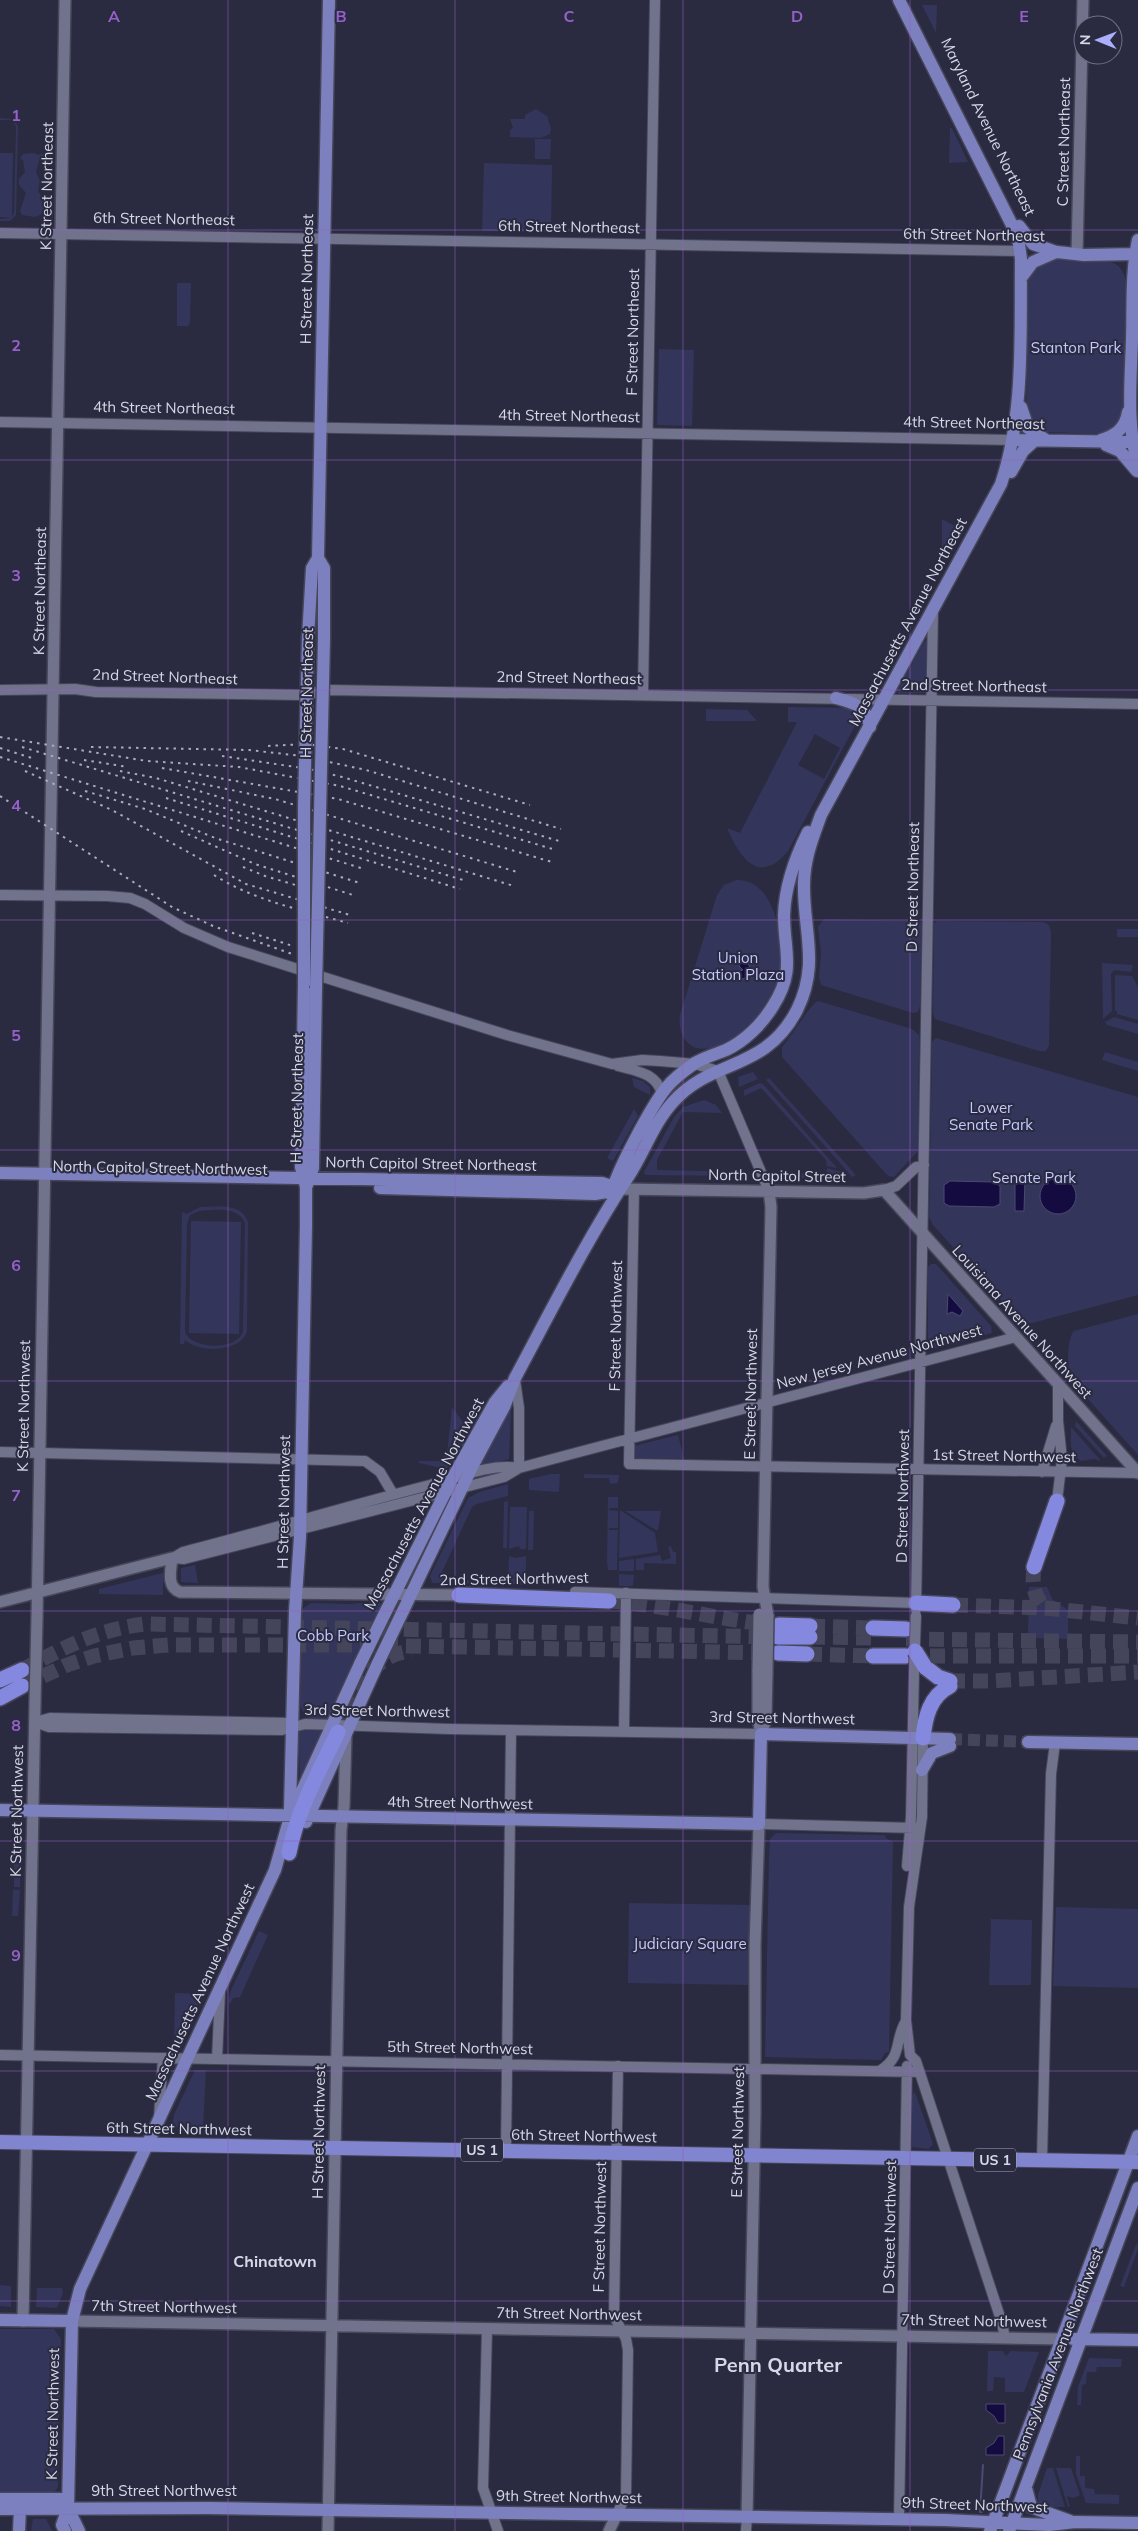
<svg xmlns="http://www.w3.org/2000/svg" width="1138" height="2531" font-family="Mulish,sans-serif">
	<style>
		.green { fill: #34355a; fill-rule: evenodd }
		.water { fill: #140c41; stroke: #4e4972 }
		.lines { fill: none; stroke-linecap: round; stroke-linejoin: round }
		.stream { stroke: #4e4972; stroke-width: 2 }
		.primary-tunnel { stroke: #44455a; stroke-width: 12; stroke-dasharray: 12 6; stroke-linecap: butt }
		.motorway-tunnel { stroke: #44455a; stroke-width: 15; stroke-dasharray: 15 8; stroke-linecap: butt }
		.tertiary-casing { stroke: #464659; stroke-width: 12 }
		.secondary-casing { stroke: #464659; stroke-width: 14 }
		.primary-casing { stroke: #464659; stroke-width: 15 }
		.trunk-casing { stroke: #464659; stroke-width: 16 }
		.motorway-casing { stroke: #464659; stroke-width: 18 }
		.tertiary { stroke: #71738d; stroke-width: 10 }
		.secondary { stroke: #71738d; stroke-width: 11 }
		.primary { stroke: #7d80be; stroke-width: 12 }
		.trunk { stroke: #8184ce; stroke-width: 14 }
		.motorway { stroke: #8588df; stroke-width: 15 }
		.rail { stroke: #aaacbc; stroke-width: 2; stroke-dasharray: 2.5 5; stroke-linecap: butt }
		.tertiary-bridge-casing { stroke: #464659; stroke-width: 12; stroke-linecap: butt }
		.secondary-bridge-casing { stroke: #464659; stroke-width: 14; stroke-linecap: butt }
		.primary-bridge-casing { stroke: #464659; stroke-width: 15; stroke-linecap: butt }
		.motorway-bridge-casing { stroke: #464659; stroke-width: 18; stroke-linecap: butt }
		.tertiary-bridge { stroke: #71738d; stroke-width: 10 }
		.secondary-bridge { stroke: #71738d; stroke-width: 11 }
		.primary-bridge { stroke: #7d80be; stroke-width: 12 }
		.motorway-bridge { stroke: #8588df; stroke-width: 15 }
		.grid { fill: none; stroke: #9660cb; stroke-width: 1; stroke-opacity: 0.55 }
		.labels { text-anchor: middle; stroke-width: 4; stroke-linejoin: round; paint-order: stroke }
		.shield { fill: #2a2b41; stroke: #a2a4b4; stroke-width: 1 }
		.shield-label { font-size: 14px; font-weight: bold; fill: #d6d8e6 }
		.street-label { font-size: 15px; fill: #d6d8e6; stroke: #2a2b41 }
		.park-label { font-size: 15px; fill: #c4c8fe; stroke: #2a2b41 }
		.neighbourhood-label { font-size: 16px; font-weight: bold; fill: #d6d8e6; stroke: #2a2b41 }
		.district-label { font-size: 20px; font-weight: bold; fill: #d6d8e6; stroke: #2a2b41 }
		.grid-label { font-size: 16px; text-anchor: middle; font-weight: bold; fill: #9660cb; stroke: #2a2b41; stroke-width: 4; stroke-linejoin: round; paint-order: stroke }
	</style>
	<rect width="100%" height="100%" fill="#2a2b41"/>
	<path class="green" d="M922,5h15l-1,28z
		M536,109l11,7 4,13 -1,5 -9,4 -31,-1v-7l3,-2 -3,-9h15v-4z
		M0,118l13,1 5,7 -2,89 -6,6h-10v-2l11,-1 -11,-1v-64h13l-1,64 2,-4 2,-87 -5,-6h-11z
		M950,128h2l16,34 -19,1z
		M535,139h16l-1,20h-15z
		M34,153l4,2 8,-2 -6,5 -4,14 4,9 -2,10 8,12 -5,11 -6,3 -13,-2 -2,-4 6,-18 -7,-8v-6l6,-7 -2,-12 -3,-1 3,-5z
		M484,163l68,2 -1,67 -69,-1z
		M1046,259c17,1 52,-3 67,4 8,3 11,10 13,18l-2,132 -7,16 -14,5 -59,-2 -8,-2 -10,-17 2,-130 1,-9z
		M177,283h14l-1,40 -2,3h-11z
		M659,349l35,1 -2,76 -35,-1z
		M942,519l20,11 -18,30 -2,-1z
		M927,640l-1,53 -28,1v-4l26,-48z
		M788,707l64,1 6,5v7l-70,131c-29,35 -48,7 -61,-23l13,5 57,-111h-9zM815,734l25,14 -16,31 -26,-14z
		M706,709l41,1 10,11h-51z
		M737,880c41,-1 50,72 40,102 -6,21 -21,38 -38,52 -12,10 -27,17 -43,14 -13,-6 -18,-18 -16,-33l37,-120 7,-10z
		M824,919l96,2 2,3 -2,82 -2,6 -5,1 -92,-28 -2,-7 2,-26 -3,-25z
		M936,921l107,1 6,3 2,7 -2,113 -3,6h-7l-104,-32 -2,-6 1,-89z
		M1117,929h21v8h-21z
		M1102,963l31,2 -2,7 -17,-2 -3,4 1,37 -9,8z
		M1115,975l17,1 6,11v33l-21,-6v-3h-2z
		M818,1001l94,28 7,6 -1,116 -24,26 -6,-1 -106,-119v-10c8,-8 29,-44 36,-46z
		M1114,1017l24,7v10l-31,-9 -2,-3z
		M936,1038l202,59v198l-106,28h-10l-89,-98 -4,-8 3,-175z
		M1105,1052l33,10v9l-36,-11z
		M753,1072l5,7 -19,8 -1,-10z
		M632,1078l11,3 7,6v8l-16,-8z
		M769,1078l87,97 -4,2 -12,-14 -74,-83z
		M760,1083l3,1 74,84 -10,-2 -1,-6 -65,-72 -17,8v-6z
		M704,1100l12,5 6,8 -39,-1 -26,48v10l89,2 1,4 -102,-1 -1,-3 30,-55 9,-10z
		M634,1109l4,7 -25,45 -6,-3z
		M827,1168l15,4 2,6h-63l-3,-2v-3l49,1z
		M200,1207c17,0 41,-5 48,15l-1,109c-6,22 -49,22 -62,9l-1,4h-4l2,-132 5,2zM199,1211c15,-1 39,-5 46,12l-2,108c-5,20 -51,19 -58,1l2,-108 3,-9z
		M191,1221l50,1 -2,112 -50,-1z
		M931,1264h5l55,62 1,7 -59,16 -5,-2v-80z
		M1138,1314v141l-66,-74c-5,-10 -6,-41 2,-50z
		M452,1407l18,25 -7,18 -17,19 -27,-6v-2h20l8,-7z
		M509,1411l2,1 -2,47 -28,9 -3,-3z
		M1076,1421l31,35 -3,2 -29,-32z
		M1071,1427l30,34 -7,-2 -13,2c-13,-9 -10,-19 -10,-34z
		M678,1435l6,24 -49,-1 -1,-12z
		M551,1474h9l-1,18 -30,-2v-11z
		M584,1474l35,1 -1,8 -8,1 -1,-6h-25z
		M508,1484v12l-31,8 -5,3 -30,65 2,5 5,3 49,1v3l-66,-1 -2,-7 38,-78 11,-6z
		M608,1497h10v11h-9v2l9,1v17h-9v2h9l-1,40h-9l-1,-8z
		M508,1501l-1,47h-4l1,-46z
		M510,1507h17l-1,42h-6l-1,-3 -10,3z
		M620,1510l35,23 3,19 -39,6z
		M529,1511h5l-1,39h-5z
		M625,1511h36l-3,19h-2z
		M671,1546l2,6h3v12l-32,-1v7h-8v-11l24,-4 2,6 9,-3 -3,-11z
		M509,1556l7,2 10,-2v29l-18,-1z
		M634,1559v12h-15v-10z
		M195,1565l3,18 -17,-1v-14z
		M163,1573v22l-64,-1v-5z
		M619,1574l15,1 -1,11h-14z
		M1029,1587h18l5,12 16,11v29l-40,-1z
		M378,1601l4,4 -53,114 -16,1 -7,-3 -6,-11 2,-97 9,-6 40,1z
		M299,1728l25,3 -24,49 -1,-31 -3,-17z
		M14,1827h7l-1,30h-6z
		M776,1833l109,2 1,3 7,4 -4,210 -4,1 -4,7 -116,-3 4,-198 1,-20z
		M14,1860h6v27h-6z
		M13,1890h7l-2,26h-6z
		M629,1903l123,2 -2,80 -122,-2z
		M1056,1907l82,2v79l-85,-2z
		M991,1919l41,1 -1,65h-42z
		M259,1931l9,4 -28,62 -7,1 -3,6 -2,-2 3,-12z
		M175,1993l28,1 -26,53 -3,-4z
		M195,2070h11l-3,58 -31,-1 2,-12z
		M915,2092l18,52 -4,5 -17,-2v-52z
		M1137,2242l1,7 -14,38 -4,-1z
		M0,2285l11,1v21l-11,-1z
		M37,2288h25l1,5 -6,15 -21,-1z
		M0,2329h54l7,10 -3,148 -6,8 -52,1z
		M988,2351h15l3,5 5,-5 28,1 -15,40h-19v-14l-11,-1 -1,14h-6z
		M1089,2358l33,1 -1,8h-24l-1,5h-9l-1,12 -4,1 -1,20h-4l1,-18z
		M1076,2456h4v20h5v12l9,1 1,5 24,1v9l-33,-1 -10,-29z
		M1047,2468h6l12,39h-20l-7,-6v-6z
		M1056,2468h15l9,27 -7,3 -6,-2 3,11h-2z
		M33,2519h13l6,12h-21z"/>
	<path class="water" d="M741,961l6,1 4,7 -2,7 -7,3 -6,-2 1,-5 6,-2 -4,-4z
		M1040 1196a18 18 0 1 1 36 0a18 18 0 1 1-36 0Z
		M1015,1179h10l-1,32h-9z
		M950,1181l44,1 6,4v18l-6,3 -45,-1 -5,-3v-18z
		M948,1294l15,17 -3,5 -8,-4 -5,2z
		M986,2404h19v19h-7l-4,-7 -8,-6z
		M998,2436h6v19h-18v-7l8,-5z"/>
	<g class="lines">
		<path class="stream" d="M982,2512h-2l3,-47"/>
		<path class="primary-tunnel" d="M950,1739l78,3"/>
		<path class="motorway-tunnel" d="M1034,1567c-2,16 -1,29 11,41
			M609,1601c55,4 108,18 163,24
			M953,1605l92,3 93,10
			M810,1626l63,2
			M810,1637l63,1
			M906,1639l232,3
			M807,1654l66,2
			M907,1656h231
			M22,1670c43,-23 74,-40 123,-46l628,13
			M950,1681h40l148,-9
			M22,1686l45,-21 27,-9 39,-8 35,-3h190l413,8
			M338,1732c15,-34 30,-77 73,-81"/>
		<defs>
			<path id="tertiary" d="M0,233l1020,18
				M0,422l1014,18
				M0,690l75,-1 21,3 205,3 28,-5 809,14
				M643,695l12,-695
				M0,895l107,1 23,2 15,6 39,24 44,19 279,88 105,29 30,-4 18,1 35,3 23,7 51,120
				M618,1066c18,5 39,7 44,28
				M634,1189l-5,275 509,9
				M884,1190l12,-4 20,-19 8,-2
				M515,1380l4,28v60
				M0,1452l365,9 15,11 13,22
				M1042,1472l14,-46
				M1057,1501l5,-42 -4,-38v-36
				M172,1558l12,1 320,-82 15,-9 60,-16 437,-115
				M173,1558l10,-6c83,-21 164,-46 247,-67 27,-7 60,-22 89,-17
				M575,1592l341,11
				M916,1609l17,-999
				M35,1722l14,5 233,3 23,-6 144,5 312,5
				M35,1722l15,-4 243,5
				M624,1731l2,-138
				M923,1738l-1,79 -13,90 -3,113 4,35 6,6 86,262 3,15
				M759,1824l157,4
				M907,1866l4,-49 3,-145
				M0,2055l919,17
				M217,2059l3,-67
				M881,2070c22,-14 13,-30 25,-49
				M159,2117l4,-59
				M506,2151l5,-421
				M1042,2161l9,-387 4,-31
				M487,2329l-4,159 15,43
				M617,2514l9,-19 2,-145 -2,-11 -12,-23 4,-250
				M899,2519l8,-453
				M746,2531l1,-15"/>
			<path id="secondary" d="M1077,254l6,-254
				M620,1189l244,4 20,-3 254,283
				M0,1602l172,-44c-1,12 -6,29 8,34l279,3
				M768,1616l-5,-29 8,-380 -2,-16
				M37,1618l28,-1618
				M758,1670v48l3,16
				M762,1732l4,-13 1,-47
				M23,2321l12,-618
				M72,2321l990,18
				M747,2516l8,-402v-168l4,-122
				M328,2531l13,-701 3,-24 2,-70
				M609,2531l8,-17"/>
			<path id="primary" d="M1019,226l14,18 23,8
				M1138,240c-7,32 -5,66 -6,99 -1,38 -6,88 6,125
				M1048,251l36,4 52,-1
				M1021,278l12,-16 23,-10
				M1021,407l7,21 18,12
				M1014,440l119,2
				M1101,440c15,-5 24,-11 27,-28
				M1106,445l14,6 17,20
				M1011,472l12,-21 11,-10
				M308,638l4,-70 6,-10
				M324,639v-71l-6,-10 11,-558
				M836,698c19,5 30,8 34,29
				M0,1173l602,10 18,6
				M307,1185l6,-17 3,-180
				M380,1188l215,6 22,-4
				M611,1195c5,-23 40,-88 55,-107 8,-10 19,-18 29,-25 10,-6 21,-9 31,-13 19,-9 36,-26 47,-44 23,-36 11,-54 11,-91 1,-30 11,-57 24,-83
				M386,1611l66,-132 43,-77 13,-16
				M403,1611l70,-146 31,-58 11,-29c36,-67 71,-137 113,-201 16,-24 25,-53 45,-75 39,-44 92,-30 124,-92 23,-46 6,-80 7,-126 0,-25 9,-47 17,-69l180,-331c24,-72 19,-150 20,-225l-3,-22 -119,-237
				M1028,1742l110,2
				M922,1770l10,-17 18,-7
				M290,1809l5,-198 5,-74 6,-312v-38l-5,-20 3,-183
				M0,1810l759,14 2,-90 189,5
				M306,1822l72,-159
				M0,2320l72,1
				M1073,2339l65,1
				M1026,2488l5,19 39,14
				M0,2499h68
				M68,2508l11,23
				M0,2509l208,-1 737,12 104,5 26,-3 63,1
				M19,2531l1,-22
				M65,2531l-3,-6 6,-17 4,-187 8,-32 195,-419 15,-53 70,-153
				M990,2531l148,-395
				M1009,2531l129,-343"/>
			<path id="trunk" d="M0,2142l1138,20"/>
			<path id="motorway" d="M1034,1567l23,-66
				M459,1595l150,6
				M916,1603l37,2
				M779,1625l31,1
				M873,1628l33,1
				M778,1637h32
				M778,1653l29,1
				M873,1656h33
				M925,1667l13,10 12,4
				M0,1680l22,-10
				M0,1698l22,-12
				M923,1738c2,-21 7,-42 27,-52
				M289,1853c8,-43 31,-83 49,-121"/>
		</defs>
		<use href="#tertiary" class="tertiary-casing"/>
		<use href="#secondary" class="secondary-casing"/>
		<use href="#primary" class="primary-casing"/>
		<use href="#trunk" class="trunk-casing"/>
		<use href="#motorway" class="motorway-casing"/>
		<use href="#tertiary" class="tertiary"/>
		<use href="#secondary" class="secondary"/>
		<use href="#primary" class="primary"/>
		<use href="#trunk" class="trunk"/>
		<use href="#motorway" class="motorway"/>
		<path class="rail" d="M0,737l147,24 92,6 101,19 216,64
			M268,746l37,-2 38,5 187,56
			M22,747l441,133
			M91,747l158,3 53,6 64,14 195,59
			M0,748l32,10
			M222,756l87,13 33,8 217,64
			M0,757l364,112
			M84,760l44,7
			M162,768l176,31 214,63
			M25,771l87,39 134,74 104,31
			M120,771l36,7 358,108
			M188,781l87,18 242,73
			M85,791l60,18 70,29 145,45
			M0,796l172,111 41,19 82,29
			M166,798l294,91
			M181,831l74,33 101,32
			M243,867l22,9 54,16
			M214,875c41,26 88,35 134,48
			M252,933l41,13"/>
		<defs>
			<path id="tertiary-bridge" d="M914,1672l2,-57"/>
			<path id="secondary-bridge" d="M758,1670l1,-56
				M767,1672l1,-56
				M35,1703l2,-85"/>
			<path id="primary-bridge" d="M304,984v-177l4,-169
				M316,988l8,-349
				M378,1663l25,-52
				M360,1664l26,-53"/>
			<path id="motorway-bridge" d="M915,1651l10,16"/>
		</defs>
		<use href="#tertiary-bridge" class="tertiary-bridge-casing"/>
		<use href="#secondary-bridge" class="secondary-bridge-casing"/>
		<use href="#primary-bridge" class="primary-bridge-casing"/>
		<use href="#motorway-bridge" class="motorway-bridge-casing"/>
		<use href="#tertiary-bridge" class="tertiary-bridge"/>
		<use href="#secondary-bridge" class="secondary-bridge"/>
		<use href="#primary-bridge" class="primary-bridge"/>
		<use href="#motorway-bridge" class="motorway-bridge"/>
	</g>
	<path class="grid" d="M228,0v2531M455,0v2531M683,0v2531M910,0v2531M0,230h1138M0,460h1138M0,690h1138M0,920h1138M0,1150h1138M0,1381h1138M0,1611h1138M0,1841h1138M0,2071h1138M0,2301h1138"/>
	<g class="labels">
		<g class="shield">
			<rect x="461" y="2138.5" width="42" height="23" rx="4"/>
			<rect x="974" y="2148.5" width="42" height="23" rx="4"/>
		</g>
		<g class="shield-label">
			<text x="482" y="2155">US 1</text>
			<text x="995" y="2165">US 1</text>
		</g>
		<g class="street-label">
			<text transform="translate(988 127) rotate(64)" y="5">Maryland Avenue Northeast</text>
			<text transform="translate(1064 142) rotate(-89)" y="5">C Street Northeast</text>
			<text transform="translate(47 186) rotate(-89)" y="5">K Street Northeast</text>
			<text transform="translate(164 219) rotate(1)" y="5">6th Street Northeast</text>
			<text transform="translate(569 227) rotate(1)" y="5">6th Street Northeast</text>
			<text transform="translate(974 235) rotate(1)" y="5">6th Street Northeast</text>
			<text transform="translate(307 279) rotate(-89)" y="5">H Street Northeast</text>
			<text transform="translate(633 332) rotate(-89)" y="5">F Street Northeast</text>
			<text transform="translate(164 408) rotate(1)" y="5">4th Street Northeast</text>
			<text transform="translate(569 416) rotate(1)" y="5">4th Street Northeast</text>
			<text transform="translate(974 423) rotate(1)" y="5">4th Street Northeast</text>
			<text transform="translate(40 591) rotate(-89)" y="5">K Street Northeast</text>
			<text transform="translate(908 622) rotate(-62)" y="5">Massachusetts Avenue Northeast</text>
			<text transform="translate(165 677) rotate(2)" y="5">2nd Street Northeast</text>
			<text transform="translate(569 678) rotate(1)" y="5">2nd Street Northeast</text>
			<text transform="translate(974 686) rotate(1)" y="5">2nd Street Northeast</text>
			<text transform="translate(307 693) rotate(-89)" y="5">H Street Northeast</text>
			<text transform="translate(913 887) rotate(-89)" y="5">D Street Northeast</text>
			<text transform="translate(297 1098) rotate(-89)" y="5">H Street Northeast</text>
			<text transform="translate(431 1164) rotate(1)" y="5">North Capitol Street Northeast</text>
			<text transform="translate(160 1168) rotate(1)" y="5">North Capitol Street Northwest</text>
			<text transform="translate(777 1176) rotate(1)" y="5">North Capitol Street</text>
			<text transform="translate(1022 1322) rotate(48)" y="5">Louisiana Avenue Northwest</text>
			<text transform="translate(616 1326) rotate(-89)" y="5">F Street Northwest</text>
			<text transform="translate(879 1357) rotate(-15)" y="5">New Jersey Avenue Northwest</text>
			<text transform="translate(751 1394) rotate(-89)" y="5">E Street Northwest</text>
			<text transform="translate(24 1406) rotate(-89)" y="5">K Street Northwest</text>
			<text transform="translate(1004 1456) rotate(1)" y="5">1st Street Northwest</text>
			<text transform="translate(903 1496) rotate(-89)" y="5">D Street Northwest</text>
			<text transform="translate(284 1502) rotate(-89)" y="5">H Street Northwest</text>
			<text transform="translate(424 1504) rotate(-62)" y="5">Massachusetts Avenue Northwest</text>
			<text transform="translate(514 1579) rotate(-1)" y="5">2nd Street Northwest</text>
			<text transform="translate(377 1711) rotate(1)" y="5">3rd Street Northwest</text>
			<text transform="translate(782 1718) rotate(1)" y="5">3rd Street Northwest</text>
			<text transform="translate(460 1803) rotate(1)" y="5">4th Street Northwest</text>
			<text transform="translate(17 1811) rotate(-89)" y="5">K Street Northwest</text>
			<text transform="translate(200 1992) rotate(-65)" y="5">Massachusetts Avenue Northwest</text>
			<text transform="translate(460 2048) rotate(1)" y="5">5th Street Northwest</text>
			<text transform="translate(179 2129) rotate(1)" y="5">6th Street Northwest</text>
			<text transform="translate(319 2132) rotate(-89)" y="5">H Street Northwest</text>
			<text transform="translate(738 2132) rotate(-89)" y="5">E Street Northwest</text>
			<text transform="translate(584 2136) rotate(1)" y="5">6th Street Northwest</text>
			<text transform="translate(600 2227) rotate(-89)" y="5">F Street Northwest</text>
			<text transform="translate(890 2227) rotate(-89)" y="5">D Street Northwest</text>
			<text transform="translate(164 2307) rotate(1)" y="5">7th Street Northwest</text>
			<text transform="translate(569 2314) rotate(1)" y="5">7th Street Northwest</text>
			<text transform="translate(974 2321) rotate(1)" y="5">7th Street Northwest</text>
			<text transform="translate(1058 2354) rotate(-69)" y="5">Pennsylvania Avenue Northwest</text>
			<text transform="translate(53 2414) rotate(-89)" y="5">K Street Northwest</text>
			<text x="164" y="2496">9th Street Northwest</text>
			<text transform="translate(569 2497) rotate(1)" y="5">9th Street Northwest</text>
			<text transform="translate(975 2505) rotate(2)" y="5">9th Street Northwest</text>
		</g>
		<g class="park-label">
			<text x="1076" y="353">Stanton Park</text>
			<text x="738" y="963">Union<tspan x="738" dy="17">Station Plaza</tspan></text>
			<text x="991" y="1113">Lower<tspan x="991" dy="17">Senate Park</tspan></text>
			<text x="1034" y="1183">Senate Park</text>
			<text x="333" y="1641">Cobb Park</text>
			<text x="690" y="1949">Judiciary Square</text>
		</g>
		<g class="neighbourhood-label">
			<text x="275" y="2267">Chinatown</text>
		</g>
		<g class="district-label">
			<text x="778" y="2372">Penn Quarter</text>
		</g>
	</g>
	<g class="grid-label">
		<text x="114" y="22">A</text>
		<text x="341" y="22">B</text>
		<text x="569" y="22">C</text>
		<text x="797" y="22">D</text>
		<text x="1024" y="22">E</text>
		<text x="16" y="121">1</text>
		<text x="16" y="351">2</text>
		<text x="16" y="581">3</text>
		<text x="16" y="811">4</text>
		<text x="16" y="1041">5</text>
		<text x="16" y="1271">6</text>
		<text x="16" y="1501">7</text>
		<text x="16" y="1731">8</text>
		<text x="16" y="1961">9</text>
	</g>
	<g transform="translate(1098 40) rotate(271)"><circle r="24" fill="#2a2b41" stroke="#6f7083"/>
	<path d="M0-4L9 19L0 12L-9 19Z" fill="#abaffb"/>
	<text y="-8" font-size="14" font-weight="bold" text-anchor="middle" fill="#d6d8e6">N</text>
	</g>
</svg>
